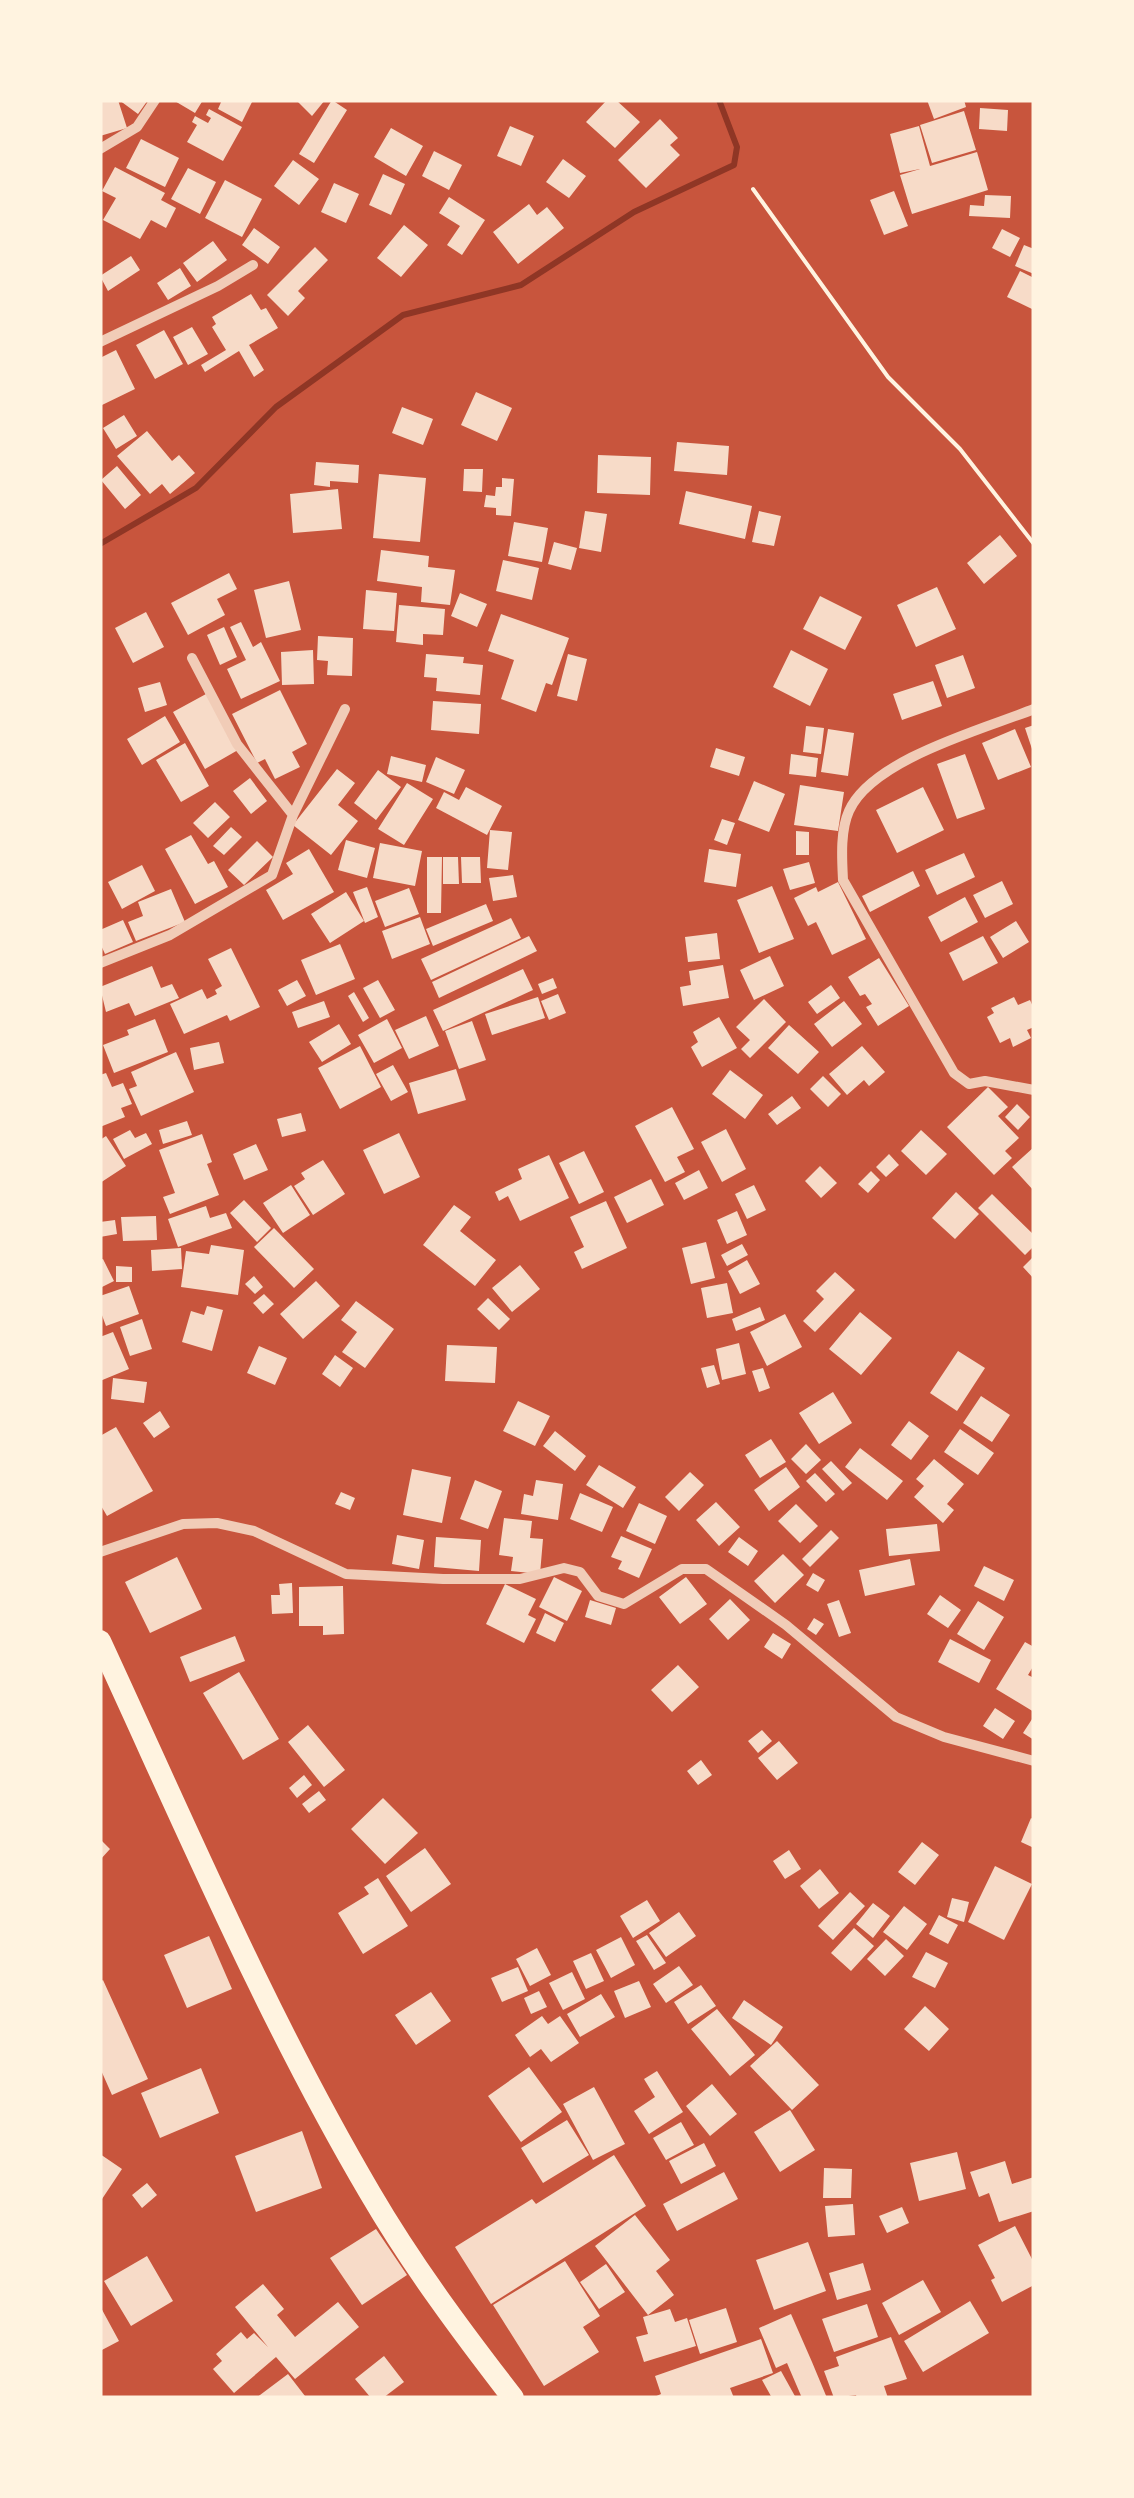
<svg xmlns="http://www.w3.org/2000/svg" width="1134" height="2498" font-family="'Sofia Sans Condensed',sans-serif">
	<style>
		.lines { fill: none; stroke-linecap: round; stroke-linejoin: round }
		.stream { stroke: #8f3625; stroke-width: 6 }
		.building { fill: #f7dbc8 }
		.path { stroke: #fff3e0; stroke-width: 4 }
		.minor { stroke: #f1ccb7; stroke-width: 10 }
		.primary { stroke: #fff3e0; stroke-width: 22 }
	</style>
	<rect width="100%" height="100%" fill="#c8553d"/>
	<g class="lines">
		<path class="stream" d="M100,544l96,-56 80,-81 127,-92 118,-30 113,-73 100,-47 3,-18 -18,-47"/>
	</g>
	<path class="building" d="M107,100h11l9,28 -27,8v-34z
		M119,100h29l-10,14z
		M173,100h30l-8,13z
		M222,100h31l-11,22 -24,-13z
		M296,100h29l-13,16z
		M332,100l15,10 -33,53 -15,-9z
		M607,100h9l24,22 -25,26 -29,-26z
		M927,100h37l2,7 -32,12z
		M980,108l28,2 -1,21 -28,-2z
		M209,109l33,18 -19,34 -36,-19 10,-17 -5,-3 3,-6 13,7 3,-5 -5,-3z
		M964,111l12,39 -44,13 -12,-38z
		M660,119l18,19 -8,7 10,10 -34,33 -28,-28z
		M510,126l24,10 -13,30 -24,-10z
		M919,126l11,40 47,-14 11,38 -76,24 -12,-39 20,-6 -20,4 -10,-39z
		M391,128l32,18 -17,30 -32,-19z
		M141,139l38,19 -14,29 -39,-19z
		M434,151l28,14 -13,25 -27,-14z
		M563,159l23,17 -17,22 -23,-16z
		M293,160l26,19 -20,26 -25,-19z
		M115,167l50,26 -4,7 15,8 -10,20 -15,-8 -11,19 -37,-19 13,-22 -14,-7z
		M188,168l28,14 -16,32 -29,-15z
		M383,174l22,10 -14,31 -22,-10z
		M225,180l37,19 -20,38 -37,-19z
		M334,183l25,11 -13,29 -25,-11z
		M894,191l14,35 -24,9 -14,-35z
		M985,195l26,1 -1,22 -41,-2 1,-11 14,1z
		M449,197l36,23 -23,35 -15,-10 13,-19 -21,-13z
		M529,204l8,11 10,-8 17,21 -46,36 -25,-32z
		M404,225l24,20 -27,32 -24,-19z
		M254,228l26,19 -12,17 -26,-19z
		M1002,229l18,9 -10,19 -18,-9z
		M213,241l14,19 -30,22 -14,-19z
		M1024,245l10,4v25l-19,-8z
		M315,247l13,13 -30,31 7,7 -17,18 -21,-21z
		M131,256l9,14 -32,21 -8,-15z
		M180,268l11,18 -23,14 -11,-17z
		M1020,271l14,7 -2,31 -25,-12z
		M251,294l10,16 5,-2 12,20 -29,17 15,25 -10,7 -15,-26 -34,21 -4,-7 25,-15 -14,-23 4,-3 -4,-7z
		M192,327l16,27 -20,11 -15,-28z
		M164,330l19,34 -28,15 -19,-34z
		M116,350l19,39 -35,17v-48z
		M476,392l36,16 -15,33 -36,-16z
		M402,407l31,12 -10,26 -31,-12z
		M124,415l13,21 -21,13 -13,-21z
		M147,431l25,30 7,-6 16,18 -25,21 -8,-10 -12,10 -33,-38z
		M677,442l52,4 -2,29 -53,-4z
		M598,455l53,2 -1,38 -53,-2z
		M316,462l43,3 -1,18 -28,-2v6l-16,-2z
		M117,466l24,29 -16,14 -24,-29z
		M464,469h19l-1,23 -19,-1z
		M379,474l47,4 -6,64 -47,-4z
		M502,478l12,1 -3,37 -15,-1v-7l-12,-1 2,-12 9,1 1,-9h6z
		M338,489l4,40 -49,4 -3,-39z
		M686,491l66,15 -7,33 -66,-15z
		M585,511l22,3 -6,38 -22,-4z
		M759,511l22,5 -7,30 -22,-4z
		M514,522l34,6 -6,34 -34,-6z
		M1000,535l17,21 -33,28 -17,-21z
		M554,542l23,6 -6,22 -23,-6z
		M381,550l48,6 -1,11 27,3 -5,35 -29,-3 1,-15 -45,-6z
		M503,560l36,8 -7,32 -36,-9z
		M229,573l8,16 -20,10 8,16 -37,20 -17,-32z
		M289,581l12,49 -35,8 -12,-48z
		M937,587l19,42 -40,18 -19,-42z
		M366,590l31,3 -3,38 -31,-2z
		M460,593l27,11 -10,23 -26,-11z
		M820,596l42,21 -17,33 -42,-21z
		M399,605l46,4 -2,26 -20,-1v11l-27,-3z
		M146,612l18,35 -31,16 -18,-35z
		M501,614l68,24 -17,47 -6,-2 -10,29 -35,-13 13,-39 -26,-9z
		M241,622l12,25 8,-5 19,39 -39,18 -14,-30 19,-9 -16,-33z
		M224,627l13,30 -17,8 -13,-30z
		M318,636l35,2 -1,38 -25,-1 1,-14 -11,-1z
		M313,650l1,34 -32,1 -1,-33z
		M791,650l37,19 -18,37 -37,-19z
		M426,654l38,3 -1,6 20,2 -3,30 -44,-4 1,-13 -13,-1z
		M568,654l19,5 -10,42 -20,-5z
		M963,655l12,33 -28,10 -12,-33z
		M933,681l9,25 -40,14 -9,-26z
		M160,682l7,23 -22,7 -7,-24z
		M280,690l27,54 -15,8 8,15 -25,12 -10,-20 -8,4 -25,-49z
		M206,694l32,56 -33,19 -32,-57z
		M433,701l48,3 -2,30 -48,-4z
		M165,716l15,26 -38,23 -15,-26z
		M1034,725v27h-1l-8,-24z
		M806,726l18,2 -3,26 -18,-2z
		M828,729l26,4 -6,43 -27,-4z
		M1015,729l16,38 -33,13 -16,-37z
		M185,743l24,43 -28,16 -25,-42z
		M716,748l29,9 -6,19 -29,-9z
		M791,754l27,4 -2,19 -27,-3z
		M965,754l20,55 -28,10 -20,-55z
		M391,756l35,9 -4,17 -35,-8z
		M436,757l29,13 -11,24 -28,-12z
		M337,769l18,14 -17,22 20,16 -27,34 -38,-30z
		M378,770l23,17 -25,33 -22,-17z
		M250,778l17,23 -16,13 -18,-23z
		M754,781l31,13 -16,38 -31,-12z
		M407,783l26,16 -29,46 -26,-16z
		M800,785l44,7 -6,39 -44,-6z
		M466,787l36,19 -15,29 -51,-27 8,-16 15,8z
		M923,787l21,43 -47,23 -21,-43z
		M215,802l15,15 -22,21 -15,-15z
		M722,819l13,4 -8,22 -13,-5z
		M231,827l11,10 -18,18 -11,-9z
		M490,830l22,2 -4,38 -21,-2z
		M796,831l13,1v23h-13z
		M191,835l17,29 6,-3 14,26 -33,17 -30,-55z
		M346,840l29,8 -8,30 -29,-8z
		M257,841l16,16 -29,28 -16,-15z
		M380,843l42,8 -7,35 -42,-8z
		M309,849l25,43 -51,28 -17,-30 27,-16 -7,-11z
		M709,849l32,5 -5,33 -32,-5z
		M964,853l11,24 -38,18 -12,-25z
		M427,857h15l-1,56h-14z
		M443,857h15l1,27h-16z
		M461,857h19l1,26h-19z
		M809,862l6,21 -25,7 -7,-21z
		M142,865l13,26 -33,18 -14,-27z
		M913,871l7,15 -50,26 -8,-16z
		M513,875l4,22 -24,4 -4,-23z
		M1002,881l11,23 -28,14 -12,-23z
		M838,882l28,57 -34,16 -16,-33 -8,4 -14,-28 22,-11 2,5z
		M772,886l22,53 -35,14 -22,-53z
		M367,887l11,30 -13,6 -12,-31z
		M409,888l10,26 -34,13 -10,-26z
		M171,889l14,33 -49,19 -8,-19 15,-6 -5,-14z
		M346,892l18,29 -34,22 -19,-29z
		M965,897l13,25 -37,20 -13,-25z
		M486,904l7,17 -60,25 -7,-17z
		M420,917l10,27 -38,15 -10,-28z
		M511,918l10,20 -90,42 -10,-21z
		M123,920l10,22 -28,12 -5,-11v-13z
		M1016,921l13,21 -26,16 -13,-21z
		M717,933l3,26 -32,3 -3,-25z
		M529,936l8,15 -98,47 -7,-16z
		M983,936l15,27 -35,18 -14,-28z
		M340,944l15,35 -39,16 -15,-35z
		M231,948l29,59 -30,14 -3,-6 -43,19 -14,-30 32,-15 5,10 10,-5 -2,-4 7,-4 -14,-27z
		M770,956l14,30 -30,14 -14,-30z
		M879,958l30,48 -31,20 -12,-19 6,-3 -7,-10 -5,2 -12,-19z
		M723,965l6,33 -46,8 -3,-19 11,-2 -2,-14z
		M152,966l9,22 11,-4 7,14 -44,18 -6,-13 -23,9 -6,-25z
		M523,969l10,21 -90,41 -10,-21z
		M553,978l4,10 -15,6 -4,-10z
		M297,980l9,16 -19,10 -9,-16z
		M378,980l17,30 -15,8 -17,-30z
		M831,985l9,13 -23,16 -9,-12z
		M354,992l15,26 -6,4 -15,-26z
		M558,994l8,19 -17,7 -8,-19z
		M538,997l7,21 -53,17 -7,-21z
		M1014,997l4,8 12,-5 4,9v18l-7,3 4,8 -18,9 -3,-9 -10,5 -13,-26 7,-4 -3,-5z
		M764,999l22,23 -36,36 -9,-9 9,-9 -14,-13z
		M324,1001l6,16 -32,11 -6,-16z
		M844,1001l18,23 -30,23 -18,-23z
		M426,1016l13,30 -30,13 -14,-29z
		M719,1017l18,31 -35,19 -11,-20 7,-5 -5,-10z
		M155,1019l13,33 -54,21 -11,-28 26,-10 -2,-5z
		M387,1019l15,29 -28,15 -16,-28z
		M472,1021l14,39 -27,9 -14,-38z
		M339,1024l12,20 -29,18 -13,-20z
		M789,1025l30,27 -21,22 -30,-26z
		M219,1042l5,21 -30,7 -4,-22z
		M360,1046l21,41 -41,22 -22,-41z
		M862,1046l23,26 -16,14 -5,-6 -17,15 -18,-21z
		M176,1052l18,40 -53,24 -12,-27 8,-3 -6,-14z
		M393,1065l15,27 -17,9 -15,-27z
		M456,1069l10,31 -48,14 -9,-31z
		M730,1070l33,25 -18,24 -33,-25z
		M106,1073l6,14 11,-4 9,21 -11,4 4,9 -25,10v-52z
		M823,1076l18,18 -13,13 -18,-18z
		M988,1087l20,20 -10,9 21,22 -14,13 7,7 -18,17 -47,-48z
		M792,1096l9,12 -24,17 -9,-11z
		M1017,1104l13,13 -12,13 -13,-13z
		M672,1107l22,42 -17,8 8,15 -20,10 -30,-56z
		M301,1113l5,18 -24,6 -5,-18z
		M187,1121l5,14 -29,9 -4,-14z
		M726,1129l20,40 -24,13 -21,-40z
		M130,1130l5,8 11,-5 6,11 -28,15 -11,-20z
		M921,1130l26,24 -21,21 -25,-24z
		M399,1133l21,44 -36,17 -21,-44z
		M202,1134l10,28 -5,2 12,31 -49,19 -7,-17 12,-4 -16,-43z
		M106,1136l20,30 -26,17v-43z
		M256,1144l12,26 -24,10 -11,-26z
		M1034,1147v44l-22,-24z
		M584,1151l20,41 -25,12 -20,-41z
		M889,1154l10,11 -13,12 -10,-10z
		M549,1155l20,43 -49,23 -12,-25 -9,5 -4,-9 27,-13 -4,-10z
		M323,1160l22,34 -32,21 -19,-29 11,-7 -4,-6z
		M820,1166l17,17 -16,15 -16,-17z
		M699,1170l9,18 -24,12 -9,-17z
		M871,1171l9,9 -12,13 -10,-9z
		M651,1179l13,26 -37,18 -13,-26z
		M291,1185l19,30 -27,18 -20,-30z
		M754,1185l12,25 -19,9 -12,-25z
		M956,1192l23,22 -24,25 -23,-21z
		M992,1194l42,41v11l-9,9 -47,-47z
		M244,1200l27,28 -14,14 -27,-29z
		M606,1201l21,47 -45,21 -8,-17 10,-5 -14,-30z
		M454,1205l17,12 -11,14 36,29 -21,26 -52,-41z
		M206,1206l4,12 16,-5 6,15 -54,19 -10,-28z
		M737,1211l10,24 -20,9 -10,-24z
		M156,1216l1,24 -34,1 -2,-24z
		M115,1220l2,14 -17,3v-15z
		M274,1228l40,41 -20,19 -40,-41z
		M706,1242l9,36 -24,6 -9,-36z
		M742,1244l6,11 -21,11 -6,-11z
		M211,1245l33,5 -6,45 -57,-8 5,-36 23,3z
		M181,1248l1,21 -30,2 -1,-21z
		M1034,1256v23l-11,-12z
		M103,1259l11,22 -14,7v-28z
		M747,1260l13,24 -20,10 -12,-23z
		M520,1265l20,24 -28,23 -20,-24z
		M116,1266l16,1v15h-16z
		M835,1272l20,18 -40,42 -12,-11 21,-22 -8,-8z
		M254,1276l9,11 -8,7 -10,-10z
		M316,1281l24,25 -37,33 -23,-25z
		M727,1283l6,30 -26,5 -6,-30z
		M129,1286l10,28 -33,12 -6,-16v-14z
		M264,1294l10,10 -11,10 -10,-11z
		M488,1298l22,21 -11,11 -22,-21z
		M356,1301l38,28 -29,39 -23,-16 15,-20 -16,-12z
		M207,1306l16,4 -11,41 -30,-9 9,-31 13,4z
		M760,1307l5,13 -29,11 -4,-12z
		M860,1312l32,26 -31,37 -32,-26z
		M785,1314l17,33 -35,19 -17,-34z
		M142,1319l10,30 -22,7 -10,-29z
		M113,1332l16,37 -29,12v-44z
		M739,1343l7,31 -24,6 -6,-31z
		M447,1345l50,2 -2,36 -50,-2z
		M259,1346l28,12 -12,27 -28,-12z
		M958,1351l27,17 -28,43 -27,-18z
		M335,1355l18,13 -13,19 -18,-13z
		M714,1365l6,19 -13,4 -6,-20z
		M763,1368l7,20 -11,4 -7,-21z
		M113,1378l34,4 -3,21 -33,-4z
		M833,1392l19,31 -33,21 -20,-31z
		M981,1396l29,19 -18,27 -29,-19z
		M518,1401l32,15 -15,30 -32,-15z
		M160,1411l10,16 -16,11 -11,-15z
		M909,1421l20,15 -18,24 -20,-15z
		M116,1427l37,64 -46,25 -7,-12v-68z
		M960,1429l34,24 -16,22 -34,-23z
		M555,1431l31,25 -11,15 -32,-25z
		M771,1439l15,23 -26,16 -15,-23z
		M806,1444l15,16 -15,14 -15,-15z
		M860,1448l43,33 -16,19 -42,-33z
		M934,1459l30,25 -17,20 7,6 -11,13 -29,-26 10,-11 -8,-7z
		M831,1461l21,22 -9,8 -21,-22z
		M599,1465l37,22 -13,21 -37,-23z
		M786,1467l14,20 -31,24 -15,-21z
		M412,1469l39,8 -9,46 -39,-8z
		M690,1472l14,13 -25,26 -14,-14z
		M815,1473l20,21 -9,8 -20,-21z
		M475,1480l27,11 -14,38 -28,-10z
		M536,1480l27,4 -5,36 -37,-6 3,-20 9,2z
		M341,1492l14,6 -5,12 -15,-6z
		M580,1493l33,14 -11,25 -32,-13z
		M716,1502l24,25 -21,19 -23,-26z
		M639,1503l28,13 -12,28 -29,-13z
		M796,1504l22,22 -18,17 -22,-22z
		M504,1518l28,3 -2,17 13,1 -3,35 -29,-3 2,-14 -14,-2z
		M937,1524l3,27 -51,5 -3,-27z
		M831,1530l8,8 -29,29 -8,-8z
		M397,1535l27,5 -5,29 -27,-5z
		M621,1536l31,13 -13,29 -21,-9 4,-8 -11,-4z
		M436,1537l45,3 -2,31 -45,-4z
		M739,1537l19,14 -10,15 -20,-14z
		M783,1554l21,21 -29,28 -21,-22z
		M177,1557l25,52 -52,24 -25,-51z
		M910,1559l5,26 -50,11 -6,-26z
		M984,1566l30,14 -10,21 -30,-15z
		M813,1573l12,7 -7,12 -12,-7z
		M554,1577l28,14 -15,30 -28,-14z
		M686,1577l21,27 -27,20 -21,-27z
		M292,1583l1,30 -21,1 -1,-19h9l-1,-11z
		M505,1584l31,15 -8,16 8,4 -12,24 -38,-19z
		M343,1586l1,48 -21,1v-9h-24v-39z
		M940,1595l21,15 -13,18 -21,-14z
		M730,1599l20,21 -22,20 -19,-21z
		M590,1600l26,8 -5,17 -26,-8z
		M839,1600l12,33 -12,4 -12,-33z
		M978,1601l26,16 -20,33 -27,-16z
		M545,1613l19,10 -9,19 -19,-9z
		M814,1618l10,6 -8,11 -9,-6z
		M773,1633l18,11 -9,15 -18,-12z
		M235,1636l10,25 -55,21 -10,-25z
		M950,1639l41,21 -12,23 -41,-21z
		M1025,1642l9,5v18l-6,10 6,3v34l-38,-23z
		M678,1665l21,22 -27,25 -21,-22z
		M239,1672l40,67 -36,21 -40,-67z
		M995,1708l20,13 -12,18 -20,-13z
		M1034,1716v24l-11,-7z
		M308,1725l37,45 -21,17 -36,-45z
		M762,1730l10,11 -14,12 -10,-12z
		M779,1741l19,22 -21,17 -19,-22z
		M701,1760l11,15 -14,10 -11,-14z
		M304,1775l8,10 -15,13 -8,-10z
		M319,1791l7,9 -17,13 -7,-9z
		M383,1798l35,35 -33,31 -34,-35z
		M1031,1818l3,2v28l-13,-6z
		M100,1839l10,10 -10,11z
		M922,1842l17,13 -24,30 -17,-13z
		M425,1848l26,36 -40,28 -25,-36z
		M789,1850l12,19 -16,10 -12,-18z
		M995,1866l37,18 -28,56 -36,-18z
		M820,1869l19,24 -20,16 -19,-23z
		M378,1878l30,48 -45,28 -25,-41 31,-19 -5,-7z
		M850,1892l15,14 -32,34 -15,-14z
		M952,1898l17,4 -5,20 -17,-5z
		M647,1900l13,21 -27,17 -13,-22z
		M873,1903l17,13 -17,22 -17,-14z
		M904,1906l23,18 -20,26 -24,-18z
		M679,1912l17,24 -30,21 -17,-24z
		M939,1915l19,10 -10,19 -19,-10z
		M854,1928l20,18 -23,25 -20,-18z
		M647,1935l19,28 -12,7 -18,-29z
		M209,1936l23,53 -45,19 -23,-53z
		M621,1937l14,28 -24,13 -15,-28z
		M886,1939l18,17 -19,20 -18,-17z
		M537,1948l14,27 -21,11 -14,-27z
		M926,1952l22,11 -13,25 -23,-11z
		M591,1953l13,28 -18,8 -13,-28z
		M679,1966l14,19 -27,18 -13,-19z
		M518,1967l10,24 -26,11 -11,-24z
		M572,1972l13,27 -22,11 -14,-27z
		M103,1980l45,99 -36,16 -12,-27v-86z
		M639,1981l12,26 -26,11 -11,-27z
		M701,1985l15,21 -28,18 -14,-22z
		M539,1991l8,16 -16,7 -7,-16z
		M431,1992l20,29 -35,24 -21,-30z
		M601,1994l14,23 -35,20 -13,-23z
		M744,2000l39,27 -12,18 -39,-27z
		M925,2006l24,23 -20,22 -25,-22z
		M717,2009l38,46 -25,21 -39,-47z
		M542,2016l6,8 12,-8 19,27 -28,19 -10,-13 -11,8 -15,-22z
		M777,2041l42,44 -27,25 -42,-44z
		M529,2067l33,45 -41,30 -33,-46z
		M201,2068l18,45 -59,25 -19,-45z
		M657,2071l26,41 -34,22 -15,-23 21,-14 -11,-18z
		M712,2084l25,30 -27,22 -24,-30z
		M594,2087l31,57 -32,16 -30,-56z
		M790,2110l25,40 -35,22 -26,-40z
		M567,2120l22,35 -46,28 -22,-35z
		M681,2122l13,23 -28,15 -13,-22z
		M302,2131l20,57 -66,24 -21,-56z
		M704,2143l12,23 -35,18 -12,-23z
		M957,2152l9,37 -47,12 -9,-38z
		M100,2154l22,15 -22,33z
		M614,2155l32,51 -155,98 -36,-57 77,-48 4,5z
		M1005,2161l7,23 22,-7v34l-35,11 -10,-29 -10,4 -9,-25z
		M824,2168l28,1 -1,29h-28z
		M724,2172l14,27 -61,32 -14,-27z
		M147,2183l10,12 -15,13 -10,-13z
		M853,2204l2,31 -27,2 -3,-31z
		M902,2207l7,16 -22,10 -8,-17z
		M635,2215l35,45 -14,11 18,24 -26,20 -53,-69z
		M1015,2226l19,37v22l-32,17 -11,-22 4,-2 -17,-33z
		M376,2229l31,46 -45,30 -32,-47z
		M808,2242l18,49 -52,19 -18,-50z
		M147,2256l26,45 -42,25 -27,-45z
		M565,2261l35,55 -17,11 16,25 -55,34 -51,-81z
		M863,2263l8,27 -34,10 -8,-27z
		M606,2264l19,28 -26,17 -19,-27z
		M923,2280l18,32 -42,23 -17,-32z
		M263,2284l21,25 -7,6 18,22 43,-35 21,25 -64,52 -19,-22 -42,36 -21,-24 9,-8 -6,-7 25,-22 6,7 7,-6 14,14 -33,-40z
		M970,2301l19,32 -66,39 -19,-31z
		M867,2304l11,33 -44,15 -12,-33z
		M100,2306l19,35 -19,10z
		M726,2308l11,34 -37,12 -11,-34z
		M670,2309l5,13 12,-4 9,28 -52,16 -8,-25 12,-3 -5,-17z
		M791,2314l21,48 15,36h-25l-15,-35 -11,5 -17,-40z
		M891,2337l16,42 -23,7 4,12h-31l-1,-3 -22,3 -10,-27 15,-5 -3,-9z
		M761,2339l12,34 -43,15 4,10h-82l9,-4 -6,-18z
		M384,2356l20,26 -21,16h-12l-16,-19z
		M781,2371l15,27h-24l-10,-18z
		M288,2374l17,22 -49,2z"/>
	<g class="lines">
		<path class="path" d="M753,189l135,188 72,72 74,95"/>
		<path class="minor" d="M100,149l37,-22 18,-27
			M100,342l118,-56 35,-21
			M192,658l45,86 56,71
			M1034,709c-50,20 -162,50 -185,102 -9,20 -7,48 -6,69l111,193 15,11 16,-3 49,9
			M100,963l70,-28 102,-60 21,-60 52,-106 -23,47
			M100,1552l83,-28 34,-1 37,8 92,43 97,5h77l44,-11 16,4 18,24 26,8 58,-35h24l80,56 110,92 48,20 90,24"/>
		<path class="primary" d="M100,1641c86,186 166,375 270,552 42,72 92,139 143,205"/>
	</g>
	<rect width="1134" height="2498" fill="none" stroke="#fff3e0" stroke-width="205"/>
</svg>
